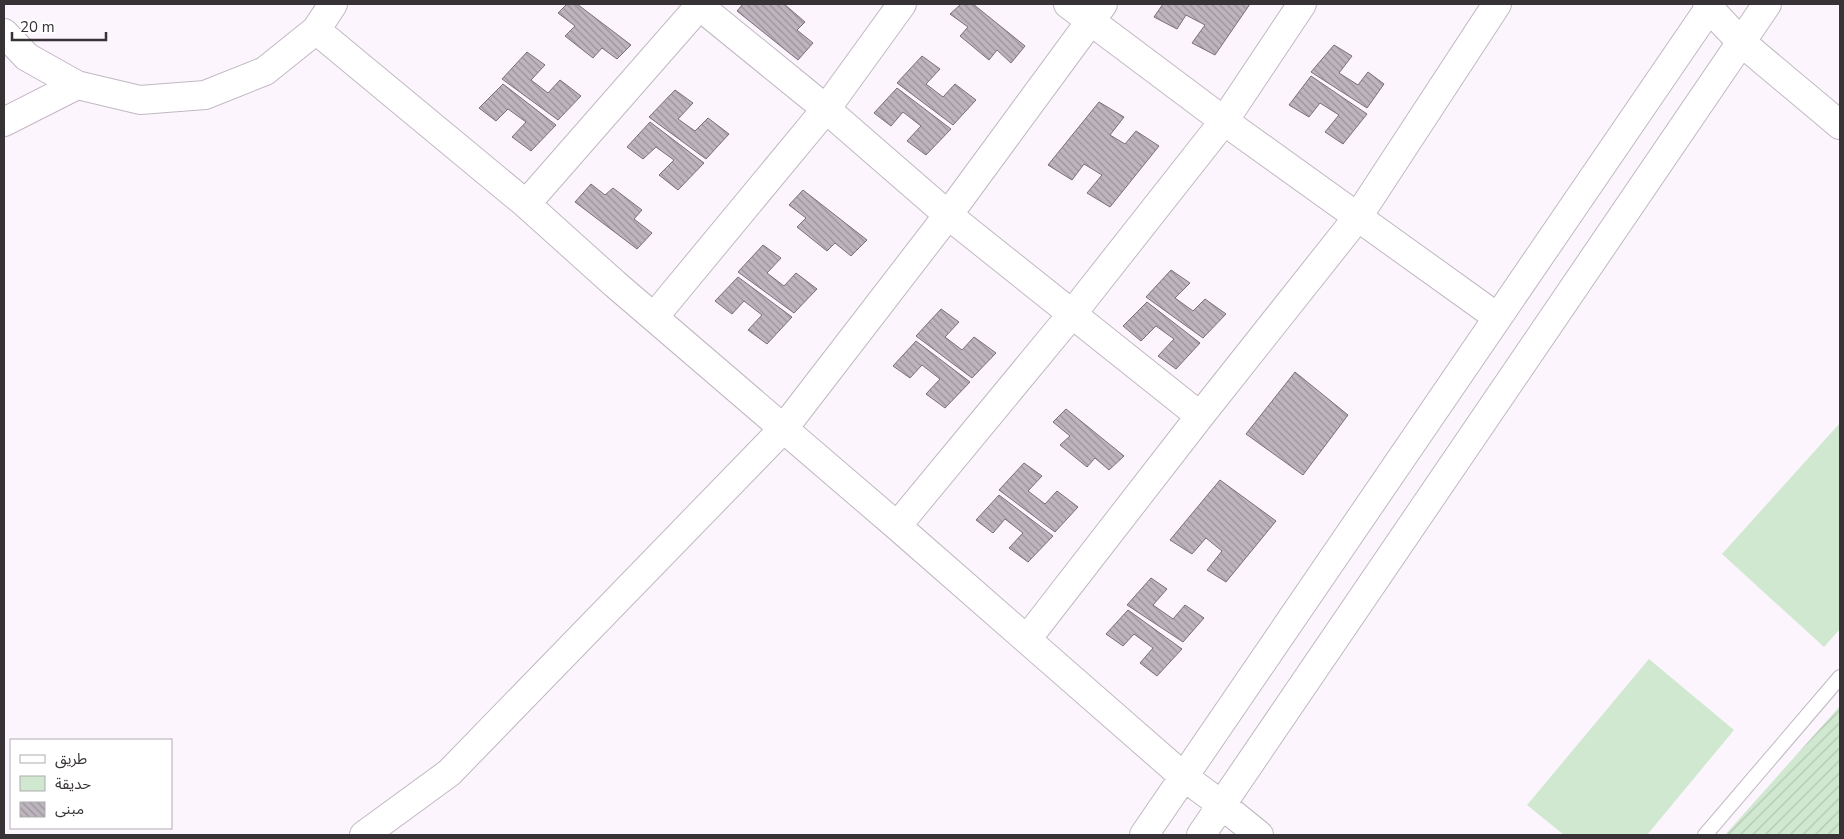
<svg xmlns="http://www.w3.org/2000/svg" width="1844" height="839" font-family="'Nunito Sans','Noto Sans Arabic',sans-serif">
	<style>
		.park { fill: #cfe8cf }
		.garden { fill: url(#garden-furrows) }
		.building { fill: url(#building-back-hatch); stroke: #787079 }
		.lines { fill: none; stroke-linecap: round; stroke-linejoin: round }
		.lane-casing { stroke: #c1b8c2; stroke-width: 16 }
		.street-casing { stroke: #c1b8c2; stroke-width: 30 }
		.lane { stroke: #fff; stroke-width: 14 }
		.street { stroke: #fff; stroke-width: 28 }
	</style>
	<defs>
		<pattern id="garden-furrows" width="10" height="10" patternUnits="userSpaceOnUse" patternTransform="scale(1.25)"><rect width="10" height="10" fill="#cfe8cf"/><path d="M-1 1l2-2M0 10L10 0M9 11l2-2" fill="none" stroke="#b2c7b2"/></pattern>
		<pattern id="building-back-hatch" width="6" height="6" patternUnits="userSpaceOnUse" patternTransform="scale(1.25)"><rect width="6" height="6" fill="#bdb4be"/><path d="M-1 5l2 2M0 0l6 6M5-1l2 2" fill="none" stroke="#9a939b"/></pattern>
	</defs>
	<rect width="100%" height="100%" fill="#fdf5fe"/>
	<path class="park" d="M1840,423v206l-16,18 -102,-93z
		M1649,659l85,71 -87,105h-83l-37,-30z"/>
	<path class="garden" d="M1840,706v129h-115z"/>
	<path class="building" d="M567,4h10l54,41 -14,14 -15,-11 -9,10 -28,-22 10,-10 -17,-13z
		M743,4h41l21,18 -8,8 16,13 -15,17 -61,-49z
		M961,4h12l52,42 -14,17 -14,-13 -8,10 -29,-24 8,-9 -18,-13z
		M1163,4h87l-35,51 -23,-12 13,-18 -19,-10 -9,14 -23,-12z
		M1334,45l18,11 -13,17 19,12 10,-13 16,12 -17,24 -56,-36z
		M527,52l18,13 -14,15 17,13 12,-13 21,16 -23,24 -56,-41z
		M922,56l18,13 -14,15 17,13 12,-13 21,16 -23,25 -56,-42z
		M1311,76l56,38 -24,30 -18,-12 14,-17 -19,-12 -11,14 -20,-12z
		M503,84l53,41 -25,26 -19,-14 14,-15 -18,-13 -12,12 -17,-13z
		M897,88l54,41 -25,26 -19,-14 14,-15 -18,-14 -12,14 -17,-13z
		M675,90l18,13 -15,16 17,12 13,-13 21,16 -23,25 -57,-42z
		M1099,102l25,15 -14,18 15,9 11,-13 23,15 -49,61 -23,-14 15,-18 -18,-11 -12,16 -24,-15z
		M650,122l54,41 -26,27 -19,-15 15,-15 -18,-13 -13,12 -16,-12z
		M591,184l14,11 8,-7 29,22 -8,9 18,14 -15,16 -62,-47z
		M803,190l64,50 -16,16 -16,-13 -8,8 -30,-24 9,-9 -17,-13z
		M763,245l18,13 -14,15 17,13 12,-13 21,16 -23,24 -56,-41z
		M1171,270l19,13 -15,15 18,13 12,-12 21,15 -23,24 -57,-41z
		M738,277l54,40 -25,27 -19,-14 14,-15 -18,-14 -12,13 -17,-13z
		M1147,302l53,41 -24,26 -18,-13 16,-17 -18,-13 -15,15 -18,-15z
		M941,309l18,13 -14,15 17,13 12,-13 22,16 -24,25 -56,-42z
		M916,341l54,41 -25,26 -19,-14 14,-15 -18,-14 -12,13 -17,-12z
		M1295,372l53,43 -45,60 -57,-41z
		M1066,409l58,47 -15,14 -14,-12 -8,9 -27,-22 10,-9 -17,-14z
		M1024,463l18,13 -14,15 17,13 12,-13 21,16 -23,25 -56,-42z
		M1220,480l56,41 -50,61 -19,-12 15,-19 -16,-13 -14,16 -22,-14z
		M999,495l54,41 -25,26 -19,-14 14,-15 -18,-14 -12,14 -17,-13z
		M1151,578l16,11 -14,16 20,14 12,-14 19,13 -21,24 -56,-37z
		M1128,610l54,39 -25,27 -17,-13 13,-15 -19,-14 -11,12 -17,-12z"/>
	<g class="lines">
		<defs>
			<path id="lane" d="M1705,835l135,-158"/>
			<path id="street" d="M697,4l129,105 122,106 252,201
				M1068,4l156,117 273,196
				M1707,4l2,4 32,34 99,83
				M316,30l210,174 89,80 282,242 287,251 38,28 37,30
				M4,33l23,24 50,28 63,15 65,-5 60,-24 51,-41 17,-26
				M4,122l73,-37
				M526,204l175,-200
				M654,317l172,-208 76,-105
				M897,526l175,-212 152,-193 78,-117
				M1027,639l173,-223 157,-198 140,-214
				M364,835l85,-62 335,-345 164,-213 155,-211
				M1144,835l568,-831
				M1201,835l566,-831"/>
		</defs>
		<use href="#lane" class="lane-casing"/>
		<use href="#street" class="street-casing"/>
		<use href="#lane" class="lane"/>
		<use href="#street" class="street"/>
	</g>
	<rect width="1844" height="839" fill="none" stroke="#363236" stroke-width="10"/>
	<rect x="10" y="739" width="162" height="90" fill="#ffffff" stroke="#afadaf"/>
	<rect x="20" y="755" width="25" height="8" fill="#ffffff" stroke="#afadaf"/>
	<text x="55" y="764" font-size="15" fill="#363236">طريق</text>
	<rect x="20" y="776" width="25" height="15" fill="#cfe8cf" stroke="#afadaf"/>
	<text x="55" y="789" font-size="15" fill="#363236">حديقة</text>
	<rect x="20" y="802" width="25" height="15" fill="url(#building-back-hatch)" stroke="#afadaf"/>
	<text x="55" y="814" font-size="15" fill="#363236">مبنى</text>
	<path d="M12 32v8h94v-8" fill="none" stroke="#363236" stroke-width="2.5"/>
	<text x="20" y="32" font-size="15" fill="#363236" stroke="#ffffff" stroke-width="4" paint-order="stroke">20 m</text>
</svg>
